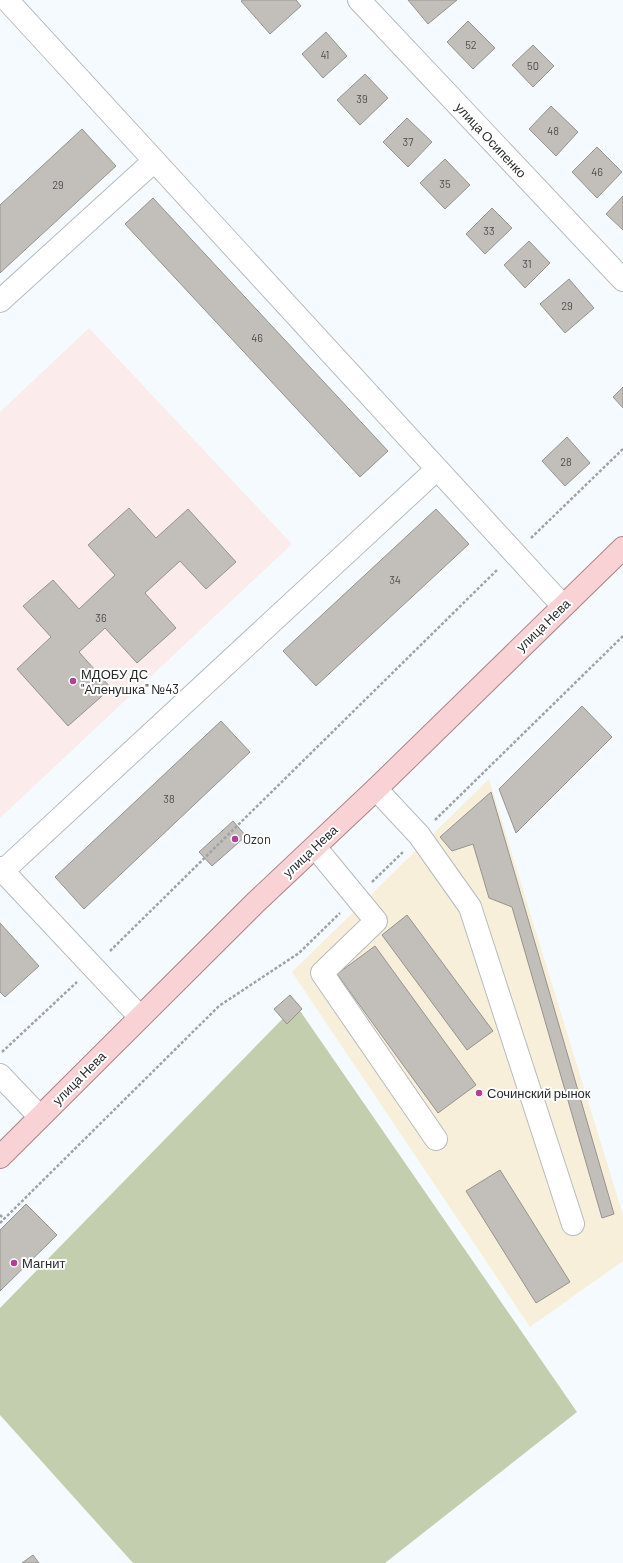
<svg xmlns="http://www.w3.org/2000/svg" width="623" height="1563" font-family="Barlow,sans-serif">
	<style>
		.commercial { fill: #f7efd9 }
		.education { fill: #fbebeb }
		.green { fill: #c3ceae }
		.building { fill: #c2beba; stroke: #97938f }
		.lines { fill: none; stroke-linecap: round; stroke-linejoin: round }
		.minor-casing { stroke: #b7bbbf; stroke-width: 24 }
		.major-casing { stroke: #ad8487; stroke-width: 24 }
		.path { stroke: #9fa3a6; stroke-width: 2.5; stroke-dasharray: 3 2; stroke-linecap: butt }
		.minor { stroke: #fff; stroke-width: 22 }
		.major { stroke: #f8d2d4; stroke-width: 22 }
		.poi-dot { fill: #b53f97; stroke: #fff; stroke-width: 1.5 }
		.labels { text-anchor: middle; stroke-width: 4; stroke-linejoin: round; paint-order: stroke }
		.number-label { font-size: 11px; fill: #4e4f4f }
		.street-label { font-size: 13px; fill: #282a2b; stroke: #fff }
		.poi-label { font-size: 13px; fill: #282a2b; stroke: #fff; text-anchor: start }
	</style>
	<rect width="100%" height="100%" fill="#f5fafe"/>
	<path class="commercial" d="M489,779l134,436v46l-93,66 -238,-355z"/>
	<path class="education" d="M89,328l203,216 -292,274v-406z"/>
	<path class="green" d="M296,1005l281,407 -192,151h-252l-133,-148v-107z"/>
	<path class="building" d="M243,0h53l5,6 -31,28 -29,-33z
		M408,0h49l-29,24z
		M468,21l27,27 -22,21 -26,-27z
		M326,32l21,24 -24,22 -21,-24z
		M533,45l21,21 -21,21 -21,-22z
		M365,74l23,24 -28,27 -23,-25z
		M551,106l27,26 -22,24 -27,-27z
		M407,118l25,24 -24,25 -25,-25z
		M82,129l34,37 -116,107v-68z
		M597,147l25,25 -25,26 -25,-26z
		M445,159l25,26 -25,24 -25,-26z
		M623,196v34l-17,-16z
		M153,198l235,253 -28,26 -235,-253z
		M492,208l20,20 -27,26 -19,-20z
		M529,241l21,22 -25,25 -21,-23z
		M569,279l25,29 -29,25 -25,-29z
		M623,387v21l-10,-11z
		M567,437l23,26 -25,23 -23,-25z
		M129,508l27,30 32,-29 48,53 -30,27 -26,-28 -35,32 31,35 -39,35 -32,-35 -26,24 32,36 -43,38 -51,-57 34,-32 -28,-31 30,-26 26,29 36,-34 -27,-30z
		M436,509l33,35 -153,142 -33,-35z
		M582,706l30,31 -96,96 -17,-44z
		M221,721l29,31 -166,157 -29,-32z
		M491,792l123,422 -12,4 -90,-311 -23,-9 -16,-54 -21,7 -12,-14z
		M233,821l13,15 -34,30 -13,-14z
		M407,915l86,116 -26,19 -85,-115z
		M0,923l39,43 -34,31 -5,-5z
		M375,946l101,139 -38,28 -101,-139z
		M290,995l12,14 -15,15 -13,-15z
		M500,1170l70,112 -34,21 -70,-112z
		M26,1204l31,31 -57,56v-61z
		M33,1555l6,8h-17z"/>
	<g class="lines">
		<defs>
			<path id="minor" d="M7,0l556,606
				M359,0l264,280
				M0,301l154,-140
				M376,789l43,46 51,72 103,317
				M315,847l61,74 -54,52 114,166
				M0,868l140,149
				M3,871l434,-402
				M0,1075l40,42"/>
			<path id="major" d="M0,1157l256,-255 120,-113 247,-241"/>
		</defs>
		<use href="#minor" class="minor-casing"/>
		<use href="#major" class="major-casing"/>
		<path class="path" d="M531,538l92,-89
			M435,820l188,-184
			M372,882l31,-30
			M110,951l388,-382
			M2,1052l75,-70
			M0,1215l4,4
			M0,1223l219,-217 80,-53 41,-40"/>
		<use href="#minor" class="minor"/>
		<use href="#major" class="major"/>
	</g>
	<g class="poi-dot">
		<circle cx="73" cy="681" r="4"/>
		<circle cx="235" cy="839" r="4"/>
		<circle cx="479" cy="1093" r="4"/>
		<circle cx="14" cy="1263" r="4"/>
	</g>
	<g class="labels">
		<g class="number-label">
			<text x="471" y="49">52</text>
			<text x="325" y="59">41</text>
			<text x="533" y="70">50</text>
			<text x="362" y="103">39</text>
			<text x="553" y="135">48</text>
			<text x="408" y="146">37</text>
			<text x="597" y="176">46</text>
			<text x="445" y="188">35</text>
			<text x="58" y="189">29</text>
			<text x="489" y="235">33</text>
			<text x="527" y="268">31</text>
			<text x="567" y="310">29</text>
			<text x="257" y="342">46</text>
			<text x="566" y="466">28</text>
			<text x="395" y="584">34</text>
			<text x="101" y="622">36</text>
			<text x="169" y="803">38</text>
		</g>
		<g class="street-label">
			<text transform="translate(491 140) rotate(47)" y="5">улица Осипенко</text>
			<text transform="translate(543 625) rotate(-44)" y="5">улица Нева</text>
			<text transform="translate(310 851) rotate(-43)" y="5">улица Нева</text>
			<text transform="translate(79 1078) rotate(-45)" y="5">улица Нева</text>
		</g>
		<g class="poi-label">
			<text x="81" y="679">МДОБУ ДС<tspan x="81" dy="15">"Аленушка" №43</tspan></text>
			<text x="243" y="844">Ozon</text>
			<text x="487" y="1098">Сочинский рынок</text>
			<text x="22" y="1268">Магнит</text>
		</g>
	</g>
</svg>
